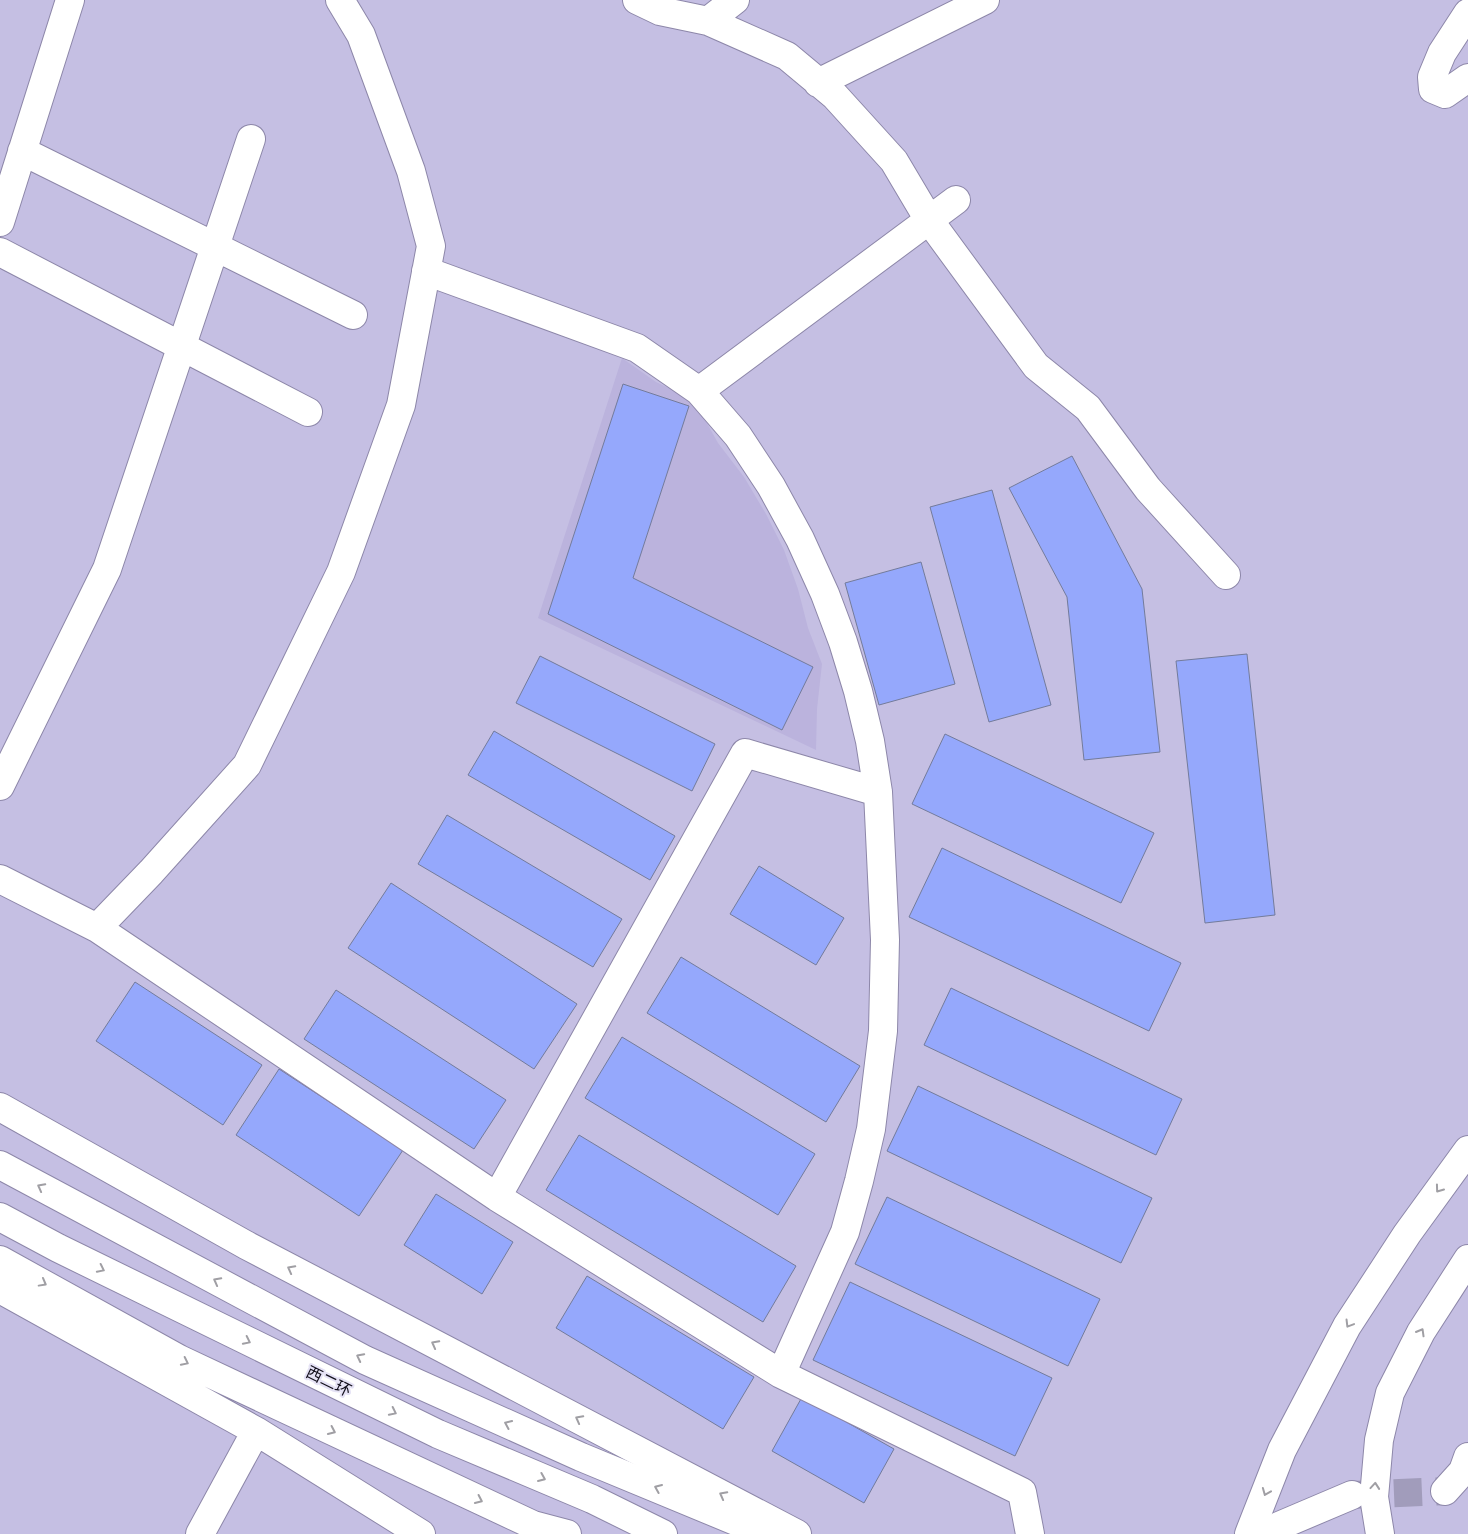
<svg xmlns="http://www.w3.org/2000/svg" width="1468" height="1534" font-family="'Sofia Sans Condensed','Noto Sans SC',sans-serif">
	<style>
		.built { fill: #bbb3dd }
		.building { fill: #95a8fc; stroke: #737b9b }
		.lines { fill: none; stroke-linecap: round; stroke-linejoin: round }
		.minor-tunnel { stroke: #a19cbb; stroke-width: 28; stroke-dasharray: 28 14; stroke-linecap: butt }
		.minor-casing { stroke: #8d87a9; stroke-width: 30 }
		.major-casing { stroke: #8d87a9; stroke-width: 30 }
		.highway-casing { stroke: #8d87a9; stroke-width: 30 }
		.minor { stroke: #fff; stroke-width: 28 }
		.major { stroke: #fff; stroke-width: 28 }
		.highway { stroke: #fff; stroke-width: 28 }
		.oneway { stroke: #a09fa4 }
		.labels { text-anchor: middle; stroke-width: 4; stroke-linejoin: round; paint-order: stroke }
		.street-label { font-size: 16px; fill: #120f1b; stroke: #e5e2f5 }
	</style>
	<rect width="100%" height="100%" fill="#c5bfe3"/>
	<path class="built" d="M622,358l34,24 38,18 24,43 26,34 22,37 18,36 14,39 10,39 14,36 -5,45 -1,41 -278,-132z"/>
	<path class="building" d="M623,384l66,22 -56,172 180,89 -31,63 -234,-116z
		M1072,456l70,133 18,163 -76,8 -17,-163 -58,-109z
		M992,490l59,215 -62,17 -59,-215z
		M921,562l34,122 -76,21 -34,-122z
		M1247,654l28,261 -70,8 -29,-262z
		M540,656l175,88 -23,47 -176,-88z
		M494,731l181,105 -25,44 -182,-105z
		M945,734l209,99 -33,70 -209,-99z
		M447,815l175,104 -29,48 -175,-103z
		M942,848l239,115 -32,68 -240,-114z
		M759,866l85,52 -28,47 -86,-51z
		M391,883l186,121 -43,65 -186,-121z
		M681,957l179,109 -34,56 -179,-109z
		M135,982l127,83 -39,60 -127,-84z
		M951,988l231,111 -26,56 -232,-110z
		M336,990l170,110 -32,49 -170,-110z
		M622,1037l193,117 -37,61 -193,-117z
		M279,1069l124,81 -44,66 -123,-81z
		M918,1086l234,112 -31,65 -234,-112z
		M579,1135l217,131 -33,56 -217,-132z
		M436,1194l77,48 -31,52 -78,-49z
		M887,1197l213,102 -32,67 -213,-102z
		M587,1276l167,101 -31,52 -167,-101z
		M850,1282l202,96 -37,78 -202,-96z
		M802,1397l92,52 -30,54 -92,-52z"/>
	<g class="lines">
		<path class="minor-tunnel" d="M1352,1495l93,-4"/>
		<defs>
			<path id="minor" d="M637,0l23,11 48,10 79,35 48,40 59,65 35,59 107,146 52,42 60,81 78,86
				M1468,13l-26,40 -10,24 1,12 12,5 23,-16
				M708,21l27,-21
				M818,83l167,-83
				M22,151l331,164
				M0,222l70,-222
				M0,252l308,160
				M426,271l211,77 62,43 39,45 33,50 29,53 25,55 18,48 15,49 12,50 8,51 7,148 -2,91 -12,98 -12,52 -14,51 -64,142
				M699,391l257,-191
				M0,786l107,-217 144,-430
				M0,879l97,49 400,269 284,177 241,118 8,42
				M97,928l54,-56 96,-107 94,-193 60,-167 30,-159 -20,-75 -50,-136 -21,-35
				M0,1107l246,138 551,289
				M497,1197l248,-444 133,39
				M0,1260l179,99 354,166 34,9
				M0,1289l256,142 165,103
				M1445,1491l18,-20 5,-14
				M200,1534l56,-103
				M1266,1534l13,-8 73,-31"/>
			<path id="major" d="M1249,1534l33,-84 65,-124 60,-92 61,-84
				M1380,1534l-6,-37 5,-57 11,-47 31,-61 47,-73"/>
			<path id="highway" d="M0,1165l365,195 216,97 186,77
				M0,1217l58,31 380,186 154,65 71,35"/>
		</defs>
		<use href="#minor" class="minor-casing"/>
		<use href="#major" class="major-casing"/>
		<use href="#highway" class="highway-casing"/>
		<use href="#minor" class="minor"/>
		<use href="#major" class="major"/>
		<use href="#highway" class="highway"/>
	</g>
	<defs><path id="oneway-chevron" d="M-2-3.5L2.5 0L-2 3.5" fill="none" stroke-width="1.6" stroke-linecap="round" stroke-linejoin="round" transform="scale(1.25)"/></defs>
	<g class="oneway">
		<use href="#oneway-chevron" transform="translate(41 1187) rotate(-152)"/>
		<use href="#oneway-chevron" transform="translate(1439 1189) rotate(126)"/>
		<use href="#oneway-chevron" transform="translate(101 1269) rotate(26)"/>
		<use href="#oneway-chevron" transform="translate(291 1269) rotate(-152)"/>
		<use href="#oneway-chevron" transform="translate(217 1281) rotate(-152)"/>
		<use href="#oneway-chevron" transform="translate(43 1283) rotate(29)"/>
		<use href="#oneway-chevron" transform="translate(1349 1324) rotate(121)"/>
		<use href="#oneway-chevron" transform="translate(1421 1332) rotate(-60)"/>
		<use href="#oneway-chevron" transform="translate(247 1341) rotate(26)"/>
		<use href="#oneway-chevron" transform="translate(435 1344) rotate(-152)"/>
		<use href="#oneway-chevron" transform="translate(360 1357) rotate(-153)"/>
		<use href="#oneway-chevron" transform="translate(185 1362) rotate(26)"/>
		<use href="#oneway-chevron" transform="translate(393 1412) rotate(26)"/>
		<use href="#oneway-chevron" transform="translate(579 1419) rotate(-152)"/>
		<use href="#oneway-chevron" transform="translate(508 1424) rotate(-156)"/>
		<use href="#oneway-chevron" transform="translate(332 1431) rotate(25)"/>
		<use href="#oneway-chevron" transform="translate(542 1478) rotate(23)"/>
		<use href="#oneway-chevron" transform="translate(1375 1486) rotate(-85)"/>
		<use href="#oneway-chevron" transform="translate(658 1488) rotate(-157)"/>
		<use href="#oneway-chevron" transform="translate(1266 1492) rotate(112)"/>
		<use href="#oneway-chevron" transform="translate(723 1495) rotate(-152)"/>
		<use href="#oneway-chevron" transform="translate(479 1500) rotate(25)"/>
	</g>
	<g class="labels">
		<g class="street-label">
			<text transform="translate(329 1381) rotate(26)" y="6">西二环</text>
		</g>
	</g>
</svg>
